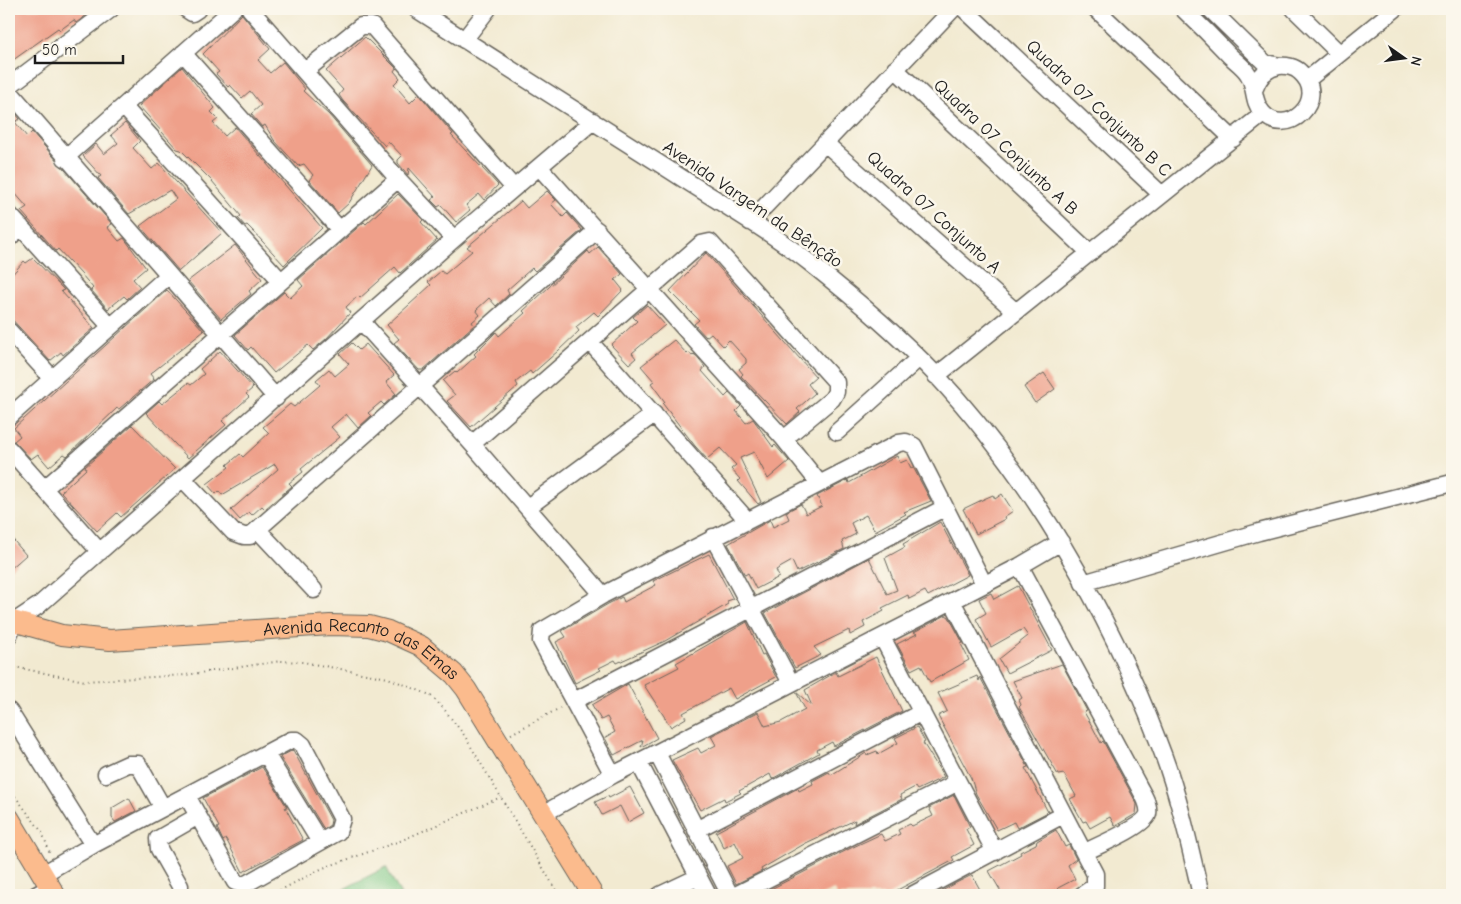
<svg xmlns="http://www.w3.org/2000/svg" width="1461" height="904" font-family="'Comic Neue',sans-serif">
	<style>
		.green { fill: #7dc885; stroke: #4c7250 }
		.building { fill: #efa08a }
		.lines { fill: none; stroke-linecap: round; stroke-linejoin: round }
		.minor-casing { stroke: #67645b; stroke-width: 19 }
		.major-casing { stroke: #67645b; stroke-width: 22 }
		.path { stroke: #67645b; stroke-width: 2; stroke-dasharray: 1 4; stroke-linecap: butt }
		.minor { stroke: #fff; stroke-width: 16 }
		.major { stroke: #fbbb8d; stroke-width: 20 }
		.labels { text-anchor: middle; stroke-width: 5; stroke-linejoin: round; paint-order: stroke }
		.street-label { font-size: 18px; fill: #1c1c1c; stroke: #fbf7ec }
	</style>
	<rect width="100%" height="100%" fill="#fbf7ec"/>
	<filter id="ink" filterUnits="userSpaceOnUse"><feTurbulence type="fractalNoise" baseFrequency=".02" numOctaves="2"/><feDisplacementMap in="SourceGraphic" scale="10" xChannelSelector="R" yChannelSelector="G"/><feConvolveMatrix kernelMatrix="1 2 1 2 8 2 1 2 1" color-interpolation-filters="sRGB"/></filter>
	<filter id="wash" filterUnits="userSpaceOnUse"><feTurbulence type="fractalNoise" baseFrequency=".0096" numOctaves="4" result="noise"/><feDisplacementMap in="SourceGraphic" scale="20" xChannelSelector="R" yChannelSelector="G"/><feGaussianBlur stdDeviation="1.12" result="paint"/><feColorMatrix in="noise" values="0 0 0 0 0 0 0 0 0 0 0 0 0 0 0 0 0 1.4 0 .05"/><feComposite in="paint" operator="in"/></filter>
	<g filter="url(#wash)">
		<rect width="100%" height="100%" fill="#f2ead1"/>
		<path class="green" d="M386,867l15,28h-69z"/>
		<g id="blocks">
			<path class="building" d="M9,9h86l-19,14 -2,-3 -14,10 -2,-2 -49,35z
				M242,14l28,35 -12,11 12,13 13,-11 22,27 -2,2 26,24 43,50 -23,38 -11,10 -29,-33 4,-5 -9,-11 -6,2 -24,-26 -9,-15 -3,2 -11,-13 10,-9 -11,-14 -8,7 -12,-13 -2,2 -12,-13 3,-2 -16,-18z
				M365,37l31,31 -2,3 6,7 -6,6 16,19 9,-9 34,40 -2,1 47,50 -14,15 -5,-6 -13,11 4,5 -14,12 -15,-17 -3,2 -7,-7 4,-3 -26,-29 -1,7 -10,-12v-3l4,-4 -14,-15 -3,5 -42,-45 -4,-6 4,-5 -17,-19z
				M182,67l33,41 -4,4 7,7 -5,4 12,13 10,-9 87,101 -38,37 -32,-35 -5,-5 -2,1 -7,-8 3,-2 -29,-35 -31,-31 -4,-1 -38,-43z
				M9,106l11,13 -5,3 12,15 5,-5 80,92 -5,3 12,14 5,-3 22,30 -13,11 7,8 -13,12 -3,-3 -16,13 -17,-19 2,-2 -11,-13 -24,-26 -2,2 -35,-40 6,-4 -13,-15 -5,7z
				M125,123l15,18 -7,7 19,21 7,-6 63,70 -43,38 -39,-45 36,-27 -6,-9 -41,24 -31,-36 3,-2 -18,-20 13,-12 8,10 14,-11 -7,-8z
				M547,191l9,9 -5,4 12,13 4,-4 15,17 -47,41 -3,-3 -25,22 2,4 -13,12 -7,-8 -13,12 4,5 -8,7 2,3 -51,45h-4l-25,-27 5,-4 -12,-14 44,-40 -3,-3 13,-11 4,3 27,-23 -5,-4 54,-46 6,7z
				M398,194l25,26 -2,2 16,18 -37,33 -5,-6 -35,31 -2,-2 -12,11 4,6 -24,26 -13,11 -5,-5 -34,28 -23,-26 -3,3 -13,-15 49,-43 6,6 13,-12 -5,-6 66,-58 2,2z
				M235,245l27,34 -13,12 2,3 -30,25 -33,-38z
				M598,247l24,27 -7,6 8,10 -25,26 -4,-4 -18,15 3,4 -21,20 -26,23 -2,-3 -14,11 2,4 -47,41 -24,-26 8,-6 -12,-14 12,-10 2,2 19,-17 -2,-2 22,-22 3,4 26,-23 -2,-2 65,-60 2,3z
				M706,253l110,124 -8,7 7,9 -18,16 3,3 -13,12 -46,-48 2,-2 -4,-5 7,-6v-4l-17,-19 -6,6 -12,-13 -5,4 -12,-13 5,-4 -29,-29z
				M33,258l31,32 -3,1 33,37 -31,27 -2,-3 -11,9 -41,-45v-38l15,-17 2,2z
				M167,290l37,41 -54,43 4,5 -35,30 -2,-1 -50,48 -3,-2 -15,13 -11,-13 -7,5 -17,-18 6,-5 -6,-8z
				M647,305l18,20 -33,28 4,5 -7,6 -18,-19 26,-24 -4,-4z
				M674,340l13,14 2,-2 3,4 2,-2 11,13 -3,4 23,26 4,-4 12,13 -5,5 10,12 7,-4 20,28 2,-2 14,16 -21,18 -14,-27 -14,6 21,44 -3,2 -20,-23 2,-2 -9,-10 5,-4 -16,-17 -13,11 -12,-13 -32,-42 2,-2 -14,-19 3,-2 -13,-15z
				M352,343l7,7 7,-6 28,31 -8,7 10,12 -12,11 -3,-3 -13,11 3,3 -13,12 -12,-14 -15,13 9,10 -39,32 2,3 -14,11 3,3 -27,23 -3,-3 -10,9 -3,-3 -9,8 -9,-10 47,-41 -3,-5 -53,31 -3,-4 -3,3 -9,-10 22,-17 -2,-2 13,-11 3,3 26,-24 -6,-6 12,-10 15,-13 4,3 26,-22 -4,-5 13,-11 6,7 14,-12 -9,-10z
				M220,351l33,37 -7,6 3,3 -27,24 4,4 -38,33 -42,-45 13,-12 3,3 26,-21 3,2 13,-11 -4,-5z
				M1044,373l11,16 -20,14 -11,-16z
				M132,425l43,44 -54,48 -4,-4 -20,18 -36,-39 25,-23 -1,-2z
				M897,456l3,7 7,-3 4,8 2,-1 18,34 -27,11 2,2 -31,17 -9,-16 -15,8 5,11 -14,7 2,8 -47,23 -5,-11 -16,9 3,7 -23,12 -8,-16 -3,2 -17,-31 42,-24 3,7 16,-8 -3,-7 15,-8 5,10 16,-8 -5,-10 31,-16 1,3z
				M1002,494l11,17 -9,6 1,2 -29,15 -13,-25 23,-11 7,-3 2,4z
				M940,522l28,53 -40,21 -3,-5 -16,8 -1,-4 -26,13 2,3 -21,11 2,5 -15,8 -1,-5 -35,17 7,8 -26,13 -30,-55 104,-55 18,36 10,-4 -12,-32 20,-11 -2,-3z
				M9,535l17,20 -17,15z
				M709,554l24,45 -6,2 1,3 -63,37 -48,22 -2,-3 -16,8 2,2 -26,13 -19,-41 10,-5 -4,-6 46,-27 14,-7 2,5 32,-17 -3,-4z
				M1018,586l34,64 -45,23 -8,-14 29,-23 -5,-7 -32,18 -15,-28 10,-6 -7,-14 12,-6 3,6z
				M946,615l3,2 14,26 -2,1 8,16 -39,22 -9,-17 -10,5 -14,-26 20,-10 -3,-2z
				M747,622l15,33 2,-1 12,23 -41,22 -6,-11 -46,25 3,5 -15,9 -27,-42 35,-18 -3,-4z
				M876,657l26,54 -68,35 -2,-4 -15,8 2,3 -47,26 -2,-5 -31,17 2,2 -16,8 -1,-3 -24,12 -28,-50 26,-12 3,5 15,-8 -5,-9 47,-24 7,14 16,-4 24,-13 -9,-17 16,14 -7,-16 31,-18 2,4z
				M1062,664l25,47 -3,1 8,14 9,17 2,-2 34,63 -1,10 -21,12 -5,-9 -20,11 -4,-7 -3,1 -13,-23 6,-3 -12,-22 -6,1 -39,-68 2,-2 -2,-5 3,-2 -9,-17z
				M977,676l2,5 1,-4 48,90 -3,1 23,44 -31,16 -3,-6 -17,8 -21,-36 -5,-16 -33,-62 9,-5 -9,-18z
				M628,684l29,54 -16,9 2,-7 -29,15 -9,-17 10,-6 -8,-15 -6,3 -9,-15z
				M917,727l8,15 -2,1 21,34 -27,13 -2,-3 -15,8 2,4 -48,25 1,-4 -49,23 -45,26 1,2 -26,13 -9,-18 16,-8 -8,-16 -11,6 -8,-16 82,-44 1,3 14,-7 -1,-3 17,-9 2,3 35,-22 1,2 10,-4 1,3 20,-11 -3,-5z
				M293,750l38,70 -1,5 -6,4 -44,-72z
				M262,767l25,40h-2l18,33 -60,32 -17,-33 -3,2 -6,-13 2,-1 -16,-29z
				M630,787l14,26 -16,9 -8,-16 -18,9 -7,-13 13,-6 1,2z
				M954,795l16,32 -4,2 8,16 -22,12 2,3 -66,35h-52l-2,-5 -12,5h-49l-2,-6 78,-40 32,-15 4,7 15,-7 -2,-4 12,-6 2,2 21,-10 -4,-8z
				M129,798l7,13 -21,11 -3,-4v-10z
				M1056,830l9,17 4,-2 7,14 -8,6 7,14 -17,9 4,7h-59l-14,-24 32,-17 -1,-2 16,-8 1,-3z
				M972,875l11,20h-48l21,-12z"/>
		</g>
	</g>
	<g filter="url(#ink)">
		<use href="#blocks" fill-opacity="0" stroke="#67645b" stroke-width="1"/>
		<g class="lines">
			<defs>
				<path id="minor" d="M186,9l6,4 6,-4
					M250,9l148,170 56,60
					M416,9c84,54 170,108 255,162 46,30 96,58 139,92 43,34 87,71 125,111 94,100 174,238 223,367 20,50 31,102 43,154
					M964,9l198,186
					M1096,9l137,130
					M1183,9c16,15 31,30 46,46 6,6 15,12 19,19 8,12 4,27 14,38 24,29 69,-13 38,-40 -5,-5 -14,-7 -21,-6 -13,2 -20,11 -24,22
					M1210,9l55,54 16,3
					M1294,9l45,44
					M464,40l24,-31
					M183,53l157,177
					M895,69l195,184
					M305,71l56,-45h11l142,162
					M1307,80l88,-71
					M9,86l102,-77
					M9,91l267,307
					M124,107l156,173
					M825,143l191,169
					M65,158l168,-149
					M540,168l244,271 35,44
					M9,214l101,112
					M750,222l203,-213
					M9,238l12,-11
					M362,322l110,122 131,151
					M9,331l43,47
					M590,342l157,178
					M936,376l327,-262
					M9,417l160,-142
					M837,432l82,-74
					M472,444l229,-200 9,-2 126,140v10l-4,7 -48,40
					M9,449l91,103
					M184,480l49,52 11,4h6l347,-306
					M44,489l354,-310
					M528,507l126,-93
					M258,530l56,60
					M713,537l78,146
					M1061,542l-41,24 -68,35 143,273v12l-13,9
					M1020,566l118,219c4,8 12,19 10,29 -3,12 -51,32 -63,38
					M1083,583l176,-51 193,-49
					M9,635l5,-13 24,-16 416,-367 139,-118
					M882,637l113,215
					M574,701l370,-193
					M9,711l84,134
					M657,753l73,142
					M266,754l54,88
					M639,763l69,132
					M106,774l22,-10h10l25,44
					M613,775l-72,-134 1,-10 61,-36 296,-152 7,-1 8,4 70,138
					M543,814l70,-39 339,-174
					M696,830l226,-118
					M43,874l50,-29 198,-105h6l6,5 39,74 -4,13 -94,53 -9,-3 -48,-86
					M180,886l-21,-37 -1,-10 40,-23
					M36,895l15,-8
					M660,895l38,-18
					M736,895l222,-113
					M912,895l151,-80"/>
				<g id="major">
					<path id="s1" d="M9,620l53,15 48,5 220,-15 39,1 19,5 33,15 33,28 12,15 127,206"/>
					<path d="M9,818l46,77"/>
				</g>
			</defs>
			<use href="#minor" class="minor-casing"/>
			<use href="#major" class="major-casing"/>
			<path class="path" d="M9,666l76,15 101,-6 95,-14 22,1 85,16 42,17 14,14 20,26 95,160
				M511,734l49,-26
				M9,788l33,44 8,21
				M271,895l52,-27 77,-27 101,-44"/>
			<use href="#minor" class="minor"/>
			<use href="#major" class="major"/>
		</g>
	</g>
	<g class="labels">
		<g class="street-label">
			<text transform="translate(1099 108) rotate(43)" y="6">Quadra 07 Conjunto B C</text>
			<text transform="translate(1006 147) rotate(43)" y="6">Quadra 07 Conjunto A B</text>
			<text transform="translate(753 204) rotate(34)" y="6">Avenida Vargem da Bênção</text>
			<text transform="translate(934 212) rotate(42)" y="6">Quadra 07 Conjunto A</text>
			<text dy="6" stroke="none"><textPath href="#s1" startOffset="361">Avenida Recanto das Emas</textPath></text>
		</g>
	</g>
	<rect width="1461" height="904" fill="none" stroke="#fbf7ec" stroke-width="30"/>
	<g transform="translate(1404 58) rotate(104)" stroke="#fbf7ec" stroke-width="4" paint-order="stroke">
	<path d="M0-4L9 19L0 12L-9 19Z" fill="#1c1c1c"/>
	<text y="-8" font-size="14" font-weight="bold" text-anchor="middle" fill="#1c1c1c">N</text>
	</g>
	<path d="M35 55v8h88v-8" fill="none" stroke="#1c1c1c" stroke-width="2.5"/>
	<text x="42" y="55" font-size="15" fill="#1c1c1c" stroke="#fbf7ec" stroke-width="4" paint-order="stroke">50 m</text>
</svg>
